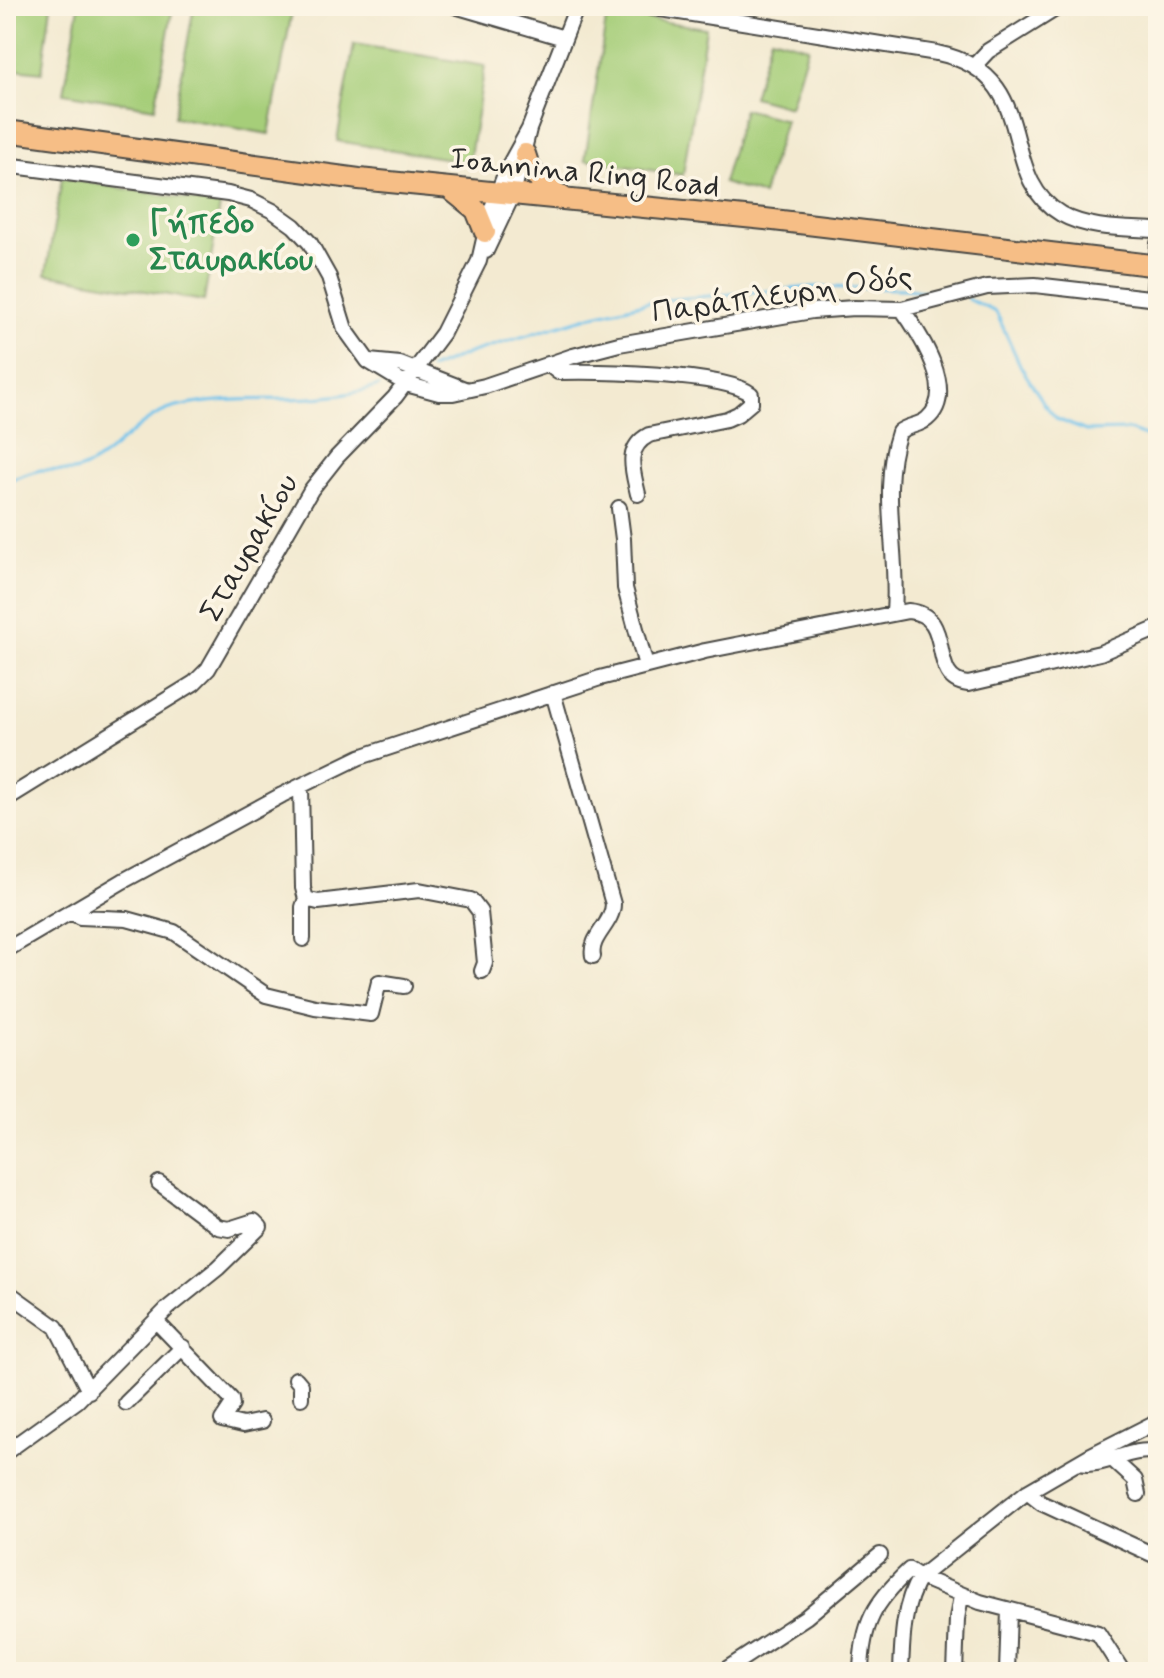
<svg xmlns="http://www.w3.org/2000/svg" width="1164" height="1678" font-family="Mynerve,sans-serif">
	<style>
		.green { fill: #a6ce79; stroke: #687c52; stroke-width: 2 }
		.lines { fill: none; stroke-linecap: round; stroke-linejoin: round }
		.stream { stroke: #70c3ec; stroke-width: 3 }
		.minor-casing { stroke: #494844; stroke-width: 18 }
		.highway-casing { stroke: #494844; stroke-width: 24 }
		.minor { stroke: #fff; stroke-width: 14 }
		.highway { stroke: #f6be86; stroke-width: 20 }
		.highway-bridge-casing { stroke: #494844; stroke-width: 24; stroke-linecap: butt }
		.highway-bridge { stroke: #f6be86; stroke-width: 20 }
		.leisure-dot { fill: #2e9e5b; stroke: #fcf5e5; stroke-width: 3 }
		.labels { text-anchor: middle; stroke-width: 7; stroke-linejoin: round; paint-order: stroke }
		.street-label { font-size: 32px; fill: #2b2b2b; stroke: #fcf5e5 }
		.leisure-label { font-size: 32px; font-weight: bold; fill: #27864d; stroke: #fcf5e5; text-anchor: start }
	</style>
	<rect width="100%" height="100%" fill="#fcf5e5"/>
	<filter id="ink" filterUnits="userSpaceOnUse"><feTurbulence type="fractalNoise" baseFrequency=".0125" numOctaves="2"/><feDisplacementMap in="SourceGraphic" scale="16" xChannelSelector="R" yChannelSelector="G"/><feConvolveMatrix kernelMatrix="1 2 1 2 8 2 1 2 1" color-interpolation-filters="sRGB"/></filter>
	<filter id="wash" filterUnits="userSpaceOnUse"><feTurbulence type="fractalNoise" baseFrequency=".006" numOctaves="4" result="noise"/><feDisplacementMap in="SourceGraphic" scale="32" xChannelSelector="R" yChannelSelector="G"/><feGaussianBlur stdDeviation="1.8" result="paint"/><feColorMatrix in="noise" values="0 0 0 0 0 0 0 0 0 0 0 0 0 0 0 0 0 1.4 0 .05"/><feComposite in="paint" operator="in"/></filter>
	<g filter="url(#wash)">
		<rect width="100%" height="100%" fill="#f3ead1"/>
		<path class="green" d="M6,6h45l-9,66 -36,-4z
			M79,6h94l-18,102 -91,-15z
			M194,6h99l-24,128 -95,-17z
			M607,13l99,15 -23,147 -98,-15z
			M771,37l37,10 -18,60 -37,-10z
			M354,44l131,22 -16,96 -132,-21z
			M744,109l41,11 -22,75 -40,-12z
			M62,178l158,27 -16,96 -158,-27z"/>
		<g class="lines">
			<path class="stream" d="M968,299l28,13 25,55 24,38 12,14 29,12 43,-1 29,11
				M430,369l42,-17 119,-36 62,-15 160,-14 94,2 22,3
				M6,481c12,-3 24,-9 35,-11 12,-2 26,4 37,0 36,-12 58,-53 99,-63 66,-15 137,1 202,-21"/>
		</g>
	</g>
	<g filter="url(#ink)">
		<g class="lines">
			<defs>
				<path id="minor" d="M455,6l109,32
					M642,6l295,47c107,22 57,122 124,161 28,16 66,14 97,16
					M974,66l14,-15 72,-45
					M6,165l222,29 23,6 22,11 21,15 16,17 19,34 16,52 23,32 38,23 33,9h14l32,-7 88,-30 46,-12 193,-33 42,-3 48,1 85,-22 48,-2 123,14
					M486,251l27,-57 16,-65 48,-123
					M1153,299l5,-55
					M369,361l31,3 67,26
					M548,364l10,8c37,-1 166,1 193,22v9l-13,11 -11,5 -78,16c-25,13 -16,36 -11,59
					M619,508l4,31 2,49 21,78
					M894,612c5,-61 -15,-120 5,-180 8,-7 20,-6 28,-13 32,-27 -8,-86 -25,-110
					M553,693l60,211c0,20 -24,33 -20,52
					M301,786l2,102 3,11 12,3 101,-12 52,10 9,12 5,51 -3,8
					M6,799l188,-116 14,-14 103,-179 26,-33 58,-60 48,-64 36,-72 11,-48 17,-44 22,-40
					M70,912l10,5 47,2 47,13 92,63 49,12 56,7 8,-32 25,4
					M303,939v-32l3,-9
					M6,950l117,-69 159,-86 78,-38 240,-79 105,-27 203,-40c50,4 17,69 60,73l132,-31 58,-25
					M6,1291l50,36 33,64
					M156,1321l75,78 1,6 -10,15 21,5 19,-4
					M296,1379l5,6v13
					M126,1403l57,-56
					M6,1452l71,-51 91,-93 50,-40 42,-41 -6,-6 -25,8 -11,-2 -59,-44
					M1112,1459l23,21 3,14
					M1078,1463c27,6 53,-18 80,-10
					M1027,1492l14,11 117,54
					M722,1672l84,-55 74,-62
					M861,1672c1,-48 13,-69 48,-102l11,7 107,-85 62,-36 69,-35
					M901,1672c1,-31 2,-69 19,-95l60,25 118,31 25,39
					M955,1672l2,-53 4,-23
					M1007,1672l2,-62"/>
				<path id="highway" d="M6,131l353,48 406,40 386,46
					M525,154c6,23 21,32 39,44
					M450,189l26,21 9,22"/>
			</defs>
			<use href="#minor" class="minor-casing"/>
			<use href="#highway" class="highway-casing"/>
			<use href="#minor" class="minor"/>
			<use href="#highway" class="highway"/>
			<defs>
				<path id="highway-bridge" d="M1151,265h7"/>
			</defs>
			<use href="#highway-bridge" class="highway-bridge-casing"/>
			<use href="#highway-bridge" class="highway-bridge"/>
		</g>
	</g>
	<circle class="leisure-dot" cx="133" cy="240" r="8"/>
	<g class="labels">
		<g class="street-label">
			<text transform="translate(585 171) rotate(6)" y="11">Ioannina Ring Road</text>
			<text transform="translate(782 293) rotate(-8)" y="11">Παράπλευρη Οδός</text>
			<text transform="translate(248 547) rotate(-60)" y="11">Σταυρακίου</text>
		</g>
		<g class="leisure-label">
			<text x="149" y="233">Γήπεδο<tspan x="149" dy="37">Σταυρακίου</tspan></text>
		</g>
	</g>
	<rect width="1164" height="1678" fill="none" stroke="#fcf5e5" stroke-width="32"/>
</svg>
